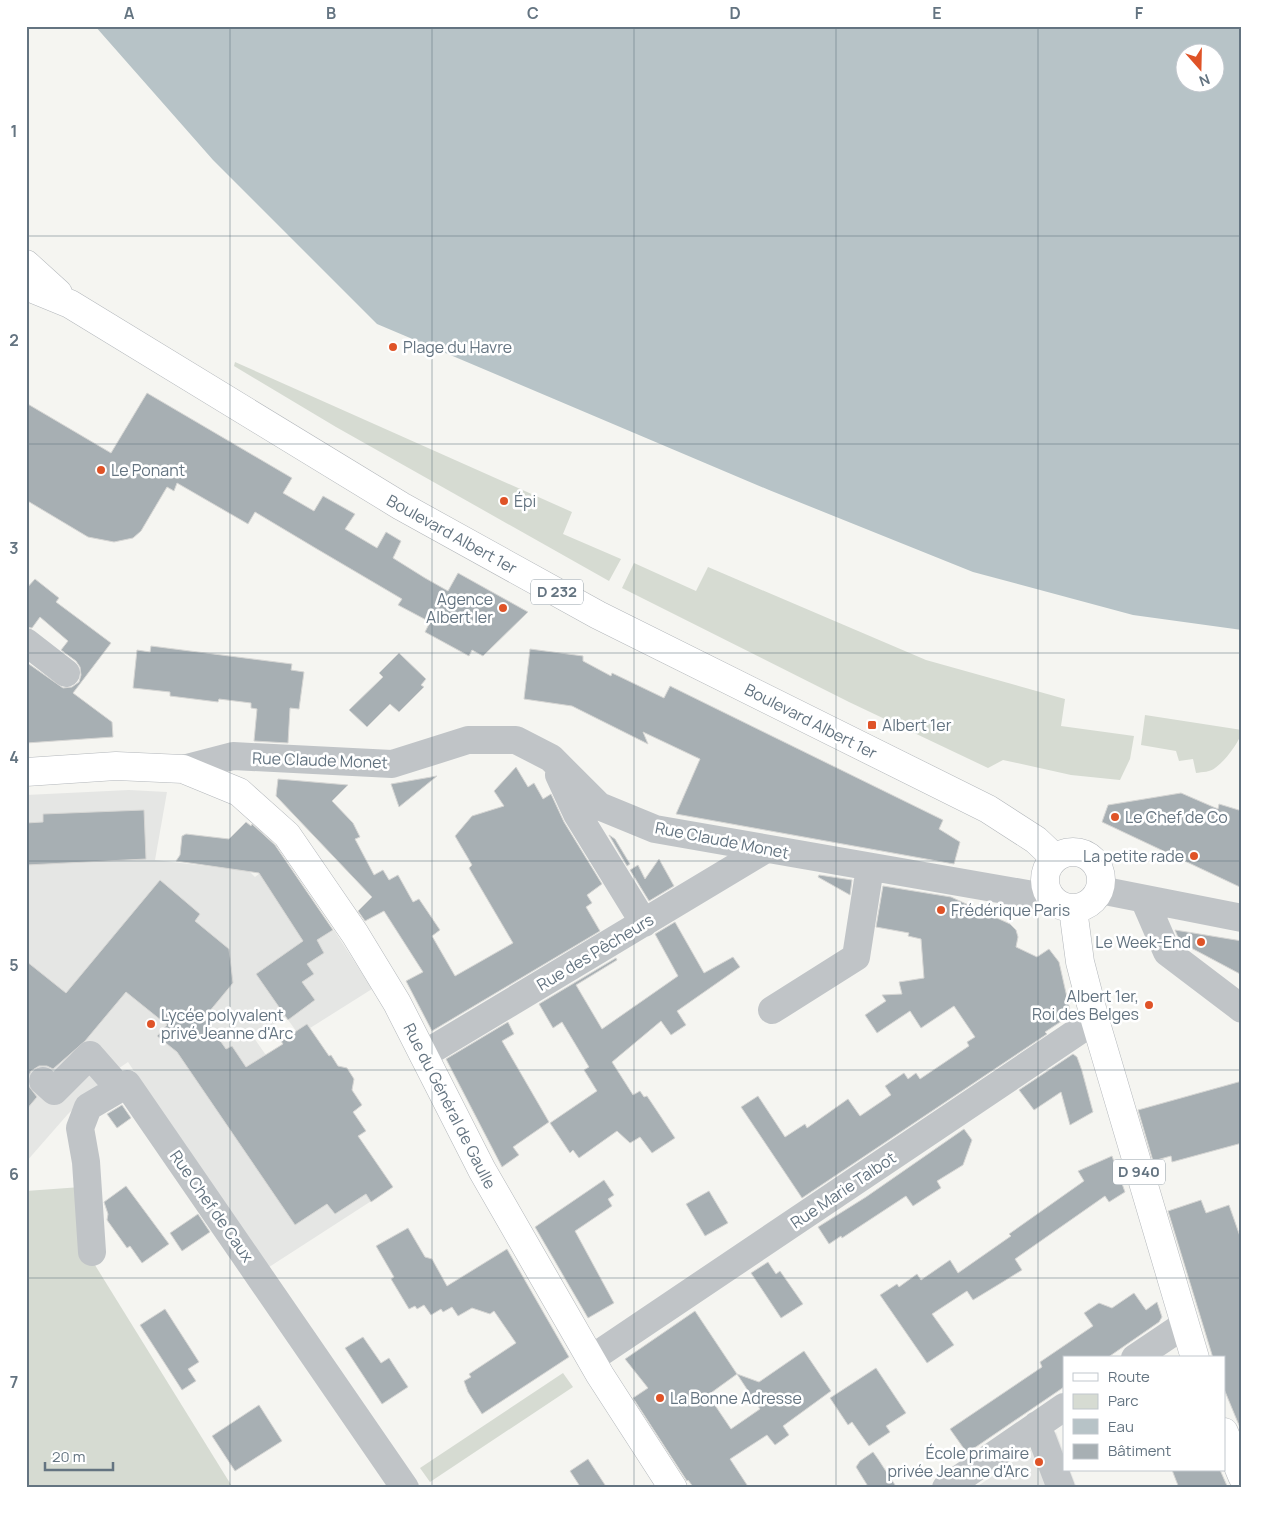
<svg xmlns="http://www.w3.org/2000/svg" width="1268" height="1514" font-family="Manrope,sans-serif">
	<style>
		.built { fill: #e5e6e4 }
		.green { fill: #d6dbd2 }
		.water { fill: #b7c3c7; fill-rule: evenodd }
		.building { fill: #a7afb3; stroke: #d6d6d4 }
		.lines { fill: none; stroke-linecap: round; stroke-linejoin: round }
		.major-casing { stroke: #b3b7bb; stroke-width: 29 }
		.minor { stroke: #c0c4c7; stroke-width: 28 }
		.major { stroke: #fff; stroke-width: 28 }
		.grid { fill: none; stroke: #647481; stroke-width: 1; stroke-opacity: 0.55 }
		.poi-dot { fill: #df5327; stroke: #fff; stroke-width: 2 }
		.labels { text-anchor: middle; stroke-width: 5; stroke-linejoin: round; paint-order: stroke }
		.shield { fill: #fff; stroke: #929ea7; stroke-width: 1 }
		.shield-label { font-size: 15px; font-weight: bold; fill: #647481 }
		.poi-label { font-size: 16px; fill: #647481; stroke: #fff; text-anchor: start }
		.street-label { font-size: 16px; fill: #647481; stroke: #fff }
		.neatline { fill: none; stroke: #647481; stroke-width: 2 }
		.grid-label { font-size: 16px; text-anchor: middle; font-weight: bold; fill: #647481 }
	</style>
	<rect width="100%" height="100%" fill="#f5f5f1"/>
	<path class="built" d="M129,790l38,2 -12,68 94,11 6,6 5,-4 47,73 27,-16 38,59 -73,46 -13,-18 -32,21 44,63 33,-22 35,52 -8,6 35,50 -127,82 -138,-207 -22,15 -38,37 -42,48v-367z
		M1056,1432l8,22v16h6l7,18h-102z"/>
	<path class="green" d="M235,362l337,150 -9,22 58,25 -12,22 -273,-154 -102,-61z
		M634,563l62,28 12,-24 218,93 139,39 -4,27 73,10 -4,23 -10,21 -49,-5 -68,-15 -15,8 -139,-66 -227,-114z
		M1145,715l97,15c-2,12 -17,31 -27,38 -4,4 -13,4 -19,5l-3,-14 -14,2 -3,-10 -35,-6z
		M81,1187l9,70 143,231h-207v-297z
		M563,1373l10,14 -143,95 -10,-14z"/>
	<path class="water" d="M95,26h1147v604l-109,-15 -160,-43 -204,-82 -392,-166 -164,-164zM1186,52h30v30h-30z"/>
	<path class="building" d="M147,393l145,85 -9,15 31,18 9,-15 32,18 -10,15 32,19 9,-16 15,9 -8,17 32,20 23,13 10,-18 70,39 -45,44 -11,-6 -3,6 -44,-24 5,-10 -32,-17 4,-6 -85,-50 -62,-37 -7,12 -71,-41 -3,8 -7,-4 -26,44 -8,7 -19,4 -26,-5 -62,-37v-97l85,50z
		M35,579l24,19 -3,4 55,41 -38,50 39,29 1,15 -87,6v-81l37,26 9,-1 7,-5 2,-7 -1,-8 -4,-6 -15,-11 7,-9 -28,-24 -8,11 -6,-1v-38z
		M151,646l141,18 -1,6 13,2 -5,37 -9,-1 -2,35 -34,-2 3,-32 -6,-1v-5l-32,-4 -1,3 -48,-6v-4l-37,-4 4,-38 13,2z
		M530,649l53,7v5l28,15 1,-3 52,25 6,-12 273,134 -4,9 21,13 -6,22 -278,-50 24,-55 -57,-27 5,12 -76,-38 -48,-7z
		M399,653l27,26 -5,6 3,2 -25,25 -9,-8 -23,23 -18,-17 34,-33 -4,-4z
		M516,767l12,20 6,-4 9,16 8,-5 13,28 38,62 -15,11 5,8 -6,4 14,24 -168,100 -26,-50 17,-9 -39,-61 -19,10 -7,-10 14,-14 -96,-101 2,-17 70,6 -16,16 21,22 7,14 -5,2 19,36 9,-5 6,10 9,-5 15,27 6,-3 21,31 -8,6 23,40 58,-33 -44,-75 3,-3 -17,-29 17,-20 32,-10 -10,-15z
		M437,776l-38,31 -8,-23z
		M1181,793l37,16 1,-5 23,7v77l-140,-66 6,-17z
		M144,810l2,49 -120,6v-42l17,-1v-8z
		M246,822l5,4 1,-2 23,21 58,85 -16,10 7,13 -17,11 7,10 -12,8 13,18 -27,20 -32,-46 47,-33 -44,-68 -83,-12 4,-6 2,-19 4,-2 43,5z
		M609,835l6,4 15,25 -3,2z
		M659,859l15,27 -25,15 -19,-31 8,-5 7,14z
		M819,875l33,5 -2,15 -32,-18z
		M160,880l40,34 -5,7 34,28 4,34 -29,35 22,31 6,-3 14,21 37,-23 -2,-3 26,-17 22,32 2,-1 7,11 9,2 7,11 -2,11 10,15 -9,7 13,19 -8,5 35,51 -22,15 -5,-8 -31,20 -8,-10 -32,21 -118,-173 -20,-16 10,-11 -41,-33 -41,49 -32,28 -6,-3h-8l-8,5 -3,7v7l9,12 -11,13v-149l40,32z
		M883,886l68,11 59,27 6,6 2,7 -2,10 21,10 12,-8 10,13 12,53 -26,17 2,2 -245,164 -61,-91 17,-11 27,41 20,-13 2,4 41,-29 12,17 31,-21 -6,-9 19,-13 4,6 8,-6 4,6 49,-33 -2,-4 8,-5 -21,-31 -33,22 -11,-17 -33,22 -12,-18 21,-14 -4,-6 20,-1 -3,-12 25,-4 -3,-39 -13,-3 1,-3 -33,-6z
		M675,922l29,51 29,-16 7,10 -63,44 9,14 -15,10 -10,-14 -49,41 21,33 7,-4 4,6 3,-1 28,42 -23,15 -12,-16 -10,6 -13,-12 -38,27 -6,-8 -3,3 -20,-30 47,-32 -13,-21 5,-3 -27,-45 -9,6 -14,-24 77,-46 1,2 -41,25 26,44 76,-53 -23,-42z
		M1175,930l67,11v34l-62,-33z
		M508,1022l6,12 -12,7 47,81 -36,25 6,8 -17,12 -56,-108z
		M1073,1054l4,3 5,14 11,41 -23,13 -9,-33 -27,18 -15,-20z
		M1242,1081v62l-70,19 -1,-6 -18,5 -15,-51z
		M122,1105l9,13 -14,10 -10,-14z
		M964,1129l8,11 -9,25 -26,16 4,7 -28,18 -7,-10 -64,42 -1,-2 -12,8 -11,-17 48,-30z
		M1112,1156l13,36 -16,10 -4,-6 -90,63 7,11 -21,13 -28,17 -6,-9 -35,23 22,31 -27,18 -47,-68 17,-11 2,3 18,-13 4,6 29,-20 8,13 53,-37 -2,-2 75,-53 -6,-10z
		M604,1180l10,15 -6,4 4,7 -37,25 39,72 -26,15 -53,-91z
		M126,1186l43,58 -27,19 -12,-17 -3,2 -20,-28 1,-6 -4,-12z
		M709,1191l19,32 -23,13 -19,-32z
		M1201,1200l5,13 23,-8 13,37 -1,188 -17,-41v-31h-11l-45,-147z
		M198,1214l12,18 -28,19 -12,-18z
		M408,1228l17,29 7,2 15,27 60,-37 62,108 -87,57 -14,-22 -4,-11 7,-4 -2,-3 47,-31 -22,-32 -4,3 -18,-6 -14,8 -6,-9 -9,5 -2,-3 -10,6 -7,-10 -7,4 -2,-3 -6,3 -18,-30 3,-2 -18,-31z
		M768,1262l8,12 4,-3 23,33 -22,14 -30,-45z
		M1134,1293l12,17 11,-8 5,15 -3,5 -52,36h-43v29l-97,66 -17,-24 92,-62 -2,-5 53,-36 -9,-13 15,-10 13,5z
		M165,1309l34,53 -11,7 8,12 -14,9 -42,-65z
		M695,1311l42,63 -29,21 23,34 29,-20 -23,-35 22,8 45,-31 27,40 -48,35 6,9 -14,10 -8,-10 -37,24 19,29h-55l-6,-8 -1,1 -54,-83 15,-10 -23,-29z
		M363,1337l18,26 8,-5 19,29 -26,17 -37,-56z
		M876,1368l30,45 -20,13 4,6 -21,14 -17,-24 -4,3 -18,-27z
		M259,1405l23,36 -47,30 -23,-35z
		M873,1452l5,7 19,29h-28l-13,-21 4,-6z
		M588,1459l19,29h-26l-11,-17z
		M1172,1470h48l8,18h-49z"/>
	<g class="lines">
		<defs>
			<path id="major" d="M26,264l32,29
				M26,286l44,18 331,202 197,109 390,194 48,31 19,18
				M26,772l90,-6 67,3 56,23 48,43 68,99 42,69 85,167 118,205 73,113
				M1045 880a28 28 0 1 1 56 0a28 28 0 1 1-56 0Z
				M1073,909l7,53 15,58 100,338
				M1224,1432l18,44"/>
		</defs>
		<use href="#major" class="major-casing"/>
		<path class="minor" d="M26,642l40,31
			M183,769l50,-13 159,8 76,-24h48l35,18 48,48 56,23 395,69
			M559,775l18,39 67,109
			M1100,890l142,28
			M1144,899l23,53 75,57
			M772,1010l84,-53 14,-90
			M423,1055l343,-206
			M43,1081l11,10 36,-36 29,33
			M92,1252l-6,-90 -6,-34 8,-21 39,-23 278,404
			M1135,1358l49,-33
			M591,1359l504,-339
			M1037,1425l24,63
			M946,1488l118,-81"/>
		<use href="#major" class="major"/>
	</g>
	<path class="grid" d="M230,26v1462M432,26v1462M634,26v1462M836,26v1462M1038,26v1462M26,236h1216M26,444h1216M26,653h1216M26,861h1216M26,1070h1216M26,1278h1216"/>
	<g class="poi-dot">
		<circle cx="393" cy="347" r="5"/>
		<circle cx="101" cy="470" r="5"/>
		<circle cx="504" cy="501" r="5"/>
		<circle cx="503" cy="608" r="5"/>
		<rect x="867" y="720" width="10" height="10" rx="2.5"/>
		<circle cx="1115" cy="817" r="5"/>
		<circle cx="1194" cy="856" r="5"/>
		<circle cx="941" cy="910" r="5"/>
		<circle cx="1201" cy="942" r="5"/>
		<circle cx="1149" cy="1005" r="5"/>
		<circle cx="151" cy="1024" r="5"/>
		<circle cx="660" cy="1398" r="5"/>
		<circle cx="1039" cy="1462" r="5"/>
	</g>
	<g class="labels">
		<g class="shield">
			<rect x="531" y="579.5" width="52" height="25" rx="4"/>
			<rect x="1113" y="1159.5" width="52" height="25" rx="4"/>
		</g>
		<g class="shield-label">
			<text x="557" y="597">D 232</text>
			<text x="1139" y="1177">D 940</text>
		</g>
		<g class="poi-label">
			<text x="403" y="353">Plage du Havre</text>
			<text x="111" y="476">Le Ponant</text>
			<text x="514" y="507">Épi</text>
			<text x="493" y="605" text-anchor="end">Agence<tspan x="493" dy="18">Albert Ier</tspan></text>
			<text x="882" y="731">Albert 1er</text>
			<text x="1125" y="823">Le Chef de Co</text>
			<text x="1184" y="862" text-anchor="end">La petite rade</text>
			<text x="951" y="916">Frédérique Paris</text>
			<text x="1191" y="948" text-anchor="end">Le Week-End</text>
			<text x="1139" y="1002" text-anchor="end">Albert 1er,<tspan x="1139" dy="18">Roi des Belges</tspan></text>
			<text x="161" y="1021">Lycée polyvalent<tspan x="161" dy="18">privé Jeanne d'Arc</tspan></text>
			<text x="670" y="1404">La Bonne Adresse</text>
			<text x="1029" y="1459" text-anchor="end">École primaire<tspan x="1029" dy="18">privée Jeanne d'Arc</tspan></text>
		</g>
		<g class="street-label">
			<text transform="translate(452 534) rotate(29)" y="6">Boulevard Albert 1er</text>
			<text transform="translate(811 721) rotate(27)" y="6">Boulevard Albert 1er</text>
			<text transform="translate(320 760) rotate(2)" y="6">Rue Claude Monet</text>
			<text transform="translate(722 840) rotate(11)" y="6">Rue Claude Monet</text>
			<text transform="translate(595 952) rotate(-31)" y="6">Rue des Pêcheurs</text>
			<text transform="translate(450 1106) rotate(63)" y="6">Rue du Général de Gaulle</text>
			<text transform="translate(843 1190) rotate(-34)" y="6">Rue Marie Talbot</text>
			<text transform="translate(212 1206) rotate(55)" y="6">Rue Chef de Caux</text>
		</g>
	</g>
	<rect width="1268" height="1514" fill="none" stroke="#ffffff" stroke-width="55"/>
	<rect x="1063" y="1356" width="162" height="115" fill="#ffffff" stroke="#c1c7cd"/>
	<rect x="1073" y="1373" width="25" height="8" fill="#ffffff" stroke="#c1c7cd"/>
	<text x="1108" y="1382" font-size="15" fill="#647481">Route</text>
	<rect x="1073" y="1394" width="25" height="15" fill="#d6dbd2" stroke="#c1c7cd"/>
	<text x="1108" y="1406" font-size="15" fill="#647481">Parc</text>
	<rect x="1073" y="1419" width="25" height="15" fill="#b7c3c7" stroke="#c1c7cd"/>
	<text x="1108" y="1432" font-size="15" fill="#647481">Eau</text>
	<rect x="1073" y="1444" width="25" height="15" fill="#a7afb3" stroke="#c1c7cd"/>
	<text x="1108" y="1456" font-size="15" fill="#647481">Bâtiment</text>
	<g transform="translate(1200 68) rotate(160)"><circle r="24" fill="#ffffff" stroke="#c1c7cd"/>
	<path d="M0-4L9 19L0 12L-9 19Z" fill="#df5327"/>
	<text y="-8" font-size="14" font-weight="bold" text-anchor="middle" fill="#647481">N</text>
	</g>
	<path d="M45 1462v8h68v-8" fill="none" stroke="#647481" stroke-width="2.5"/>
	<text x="52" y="1462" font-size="15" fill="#647481" stroke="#ffffff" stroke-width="4" paint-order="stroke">20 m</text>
	<rect x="28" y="28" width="1212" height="1458" class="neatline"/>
	<g class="grid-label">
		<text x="129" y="19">A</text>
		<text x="331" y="19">B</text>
		<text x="533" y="19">C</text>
		<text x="735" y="19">D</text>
		<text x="937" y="19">E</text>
		<text x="1139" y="19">F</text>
		<text x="14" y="137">1</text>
		<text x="14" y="346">2</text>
		<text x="14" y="554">3</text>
		<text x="14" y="763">4</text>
		<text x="14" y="971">5</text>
		<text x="14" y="1180">6</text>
		<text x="14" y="1388">7</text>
	</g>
</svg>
